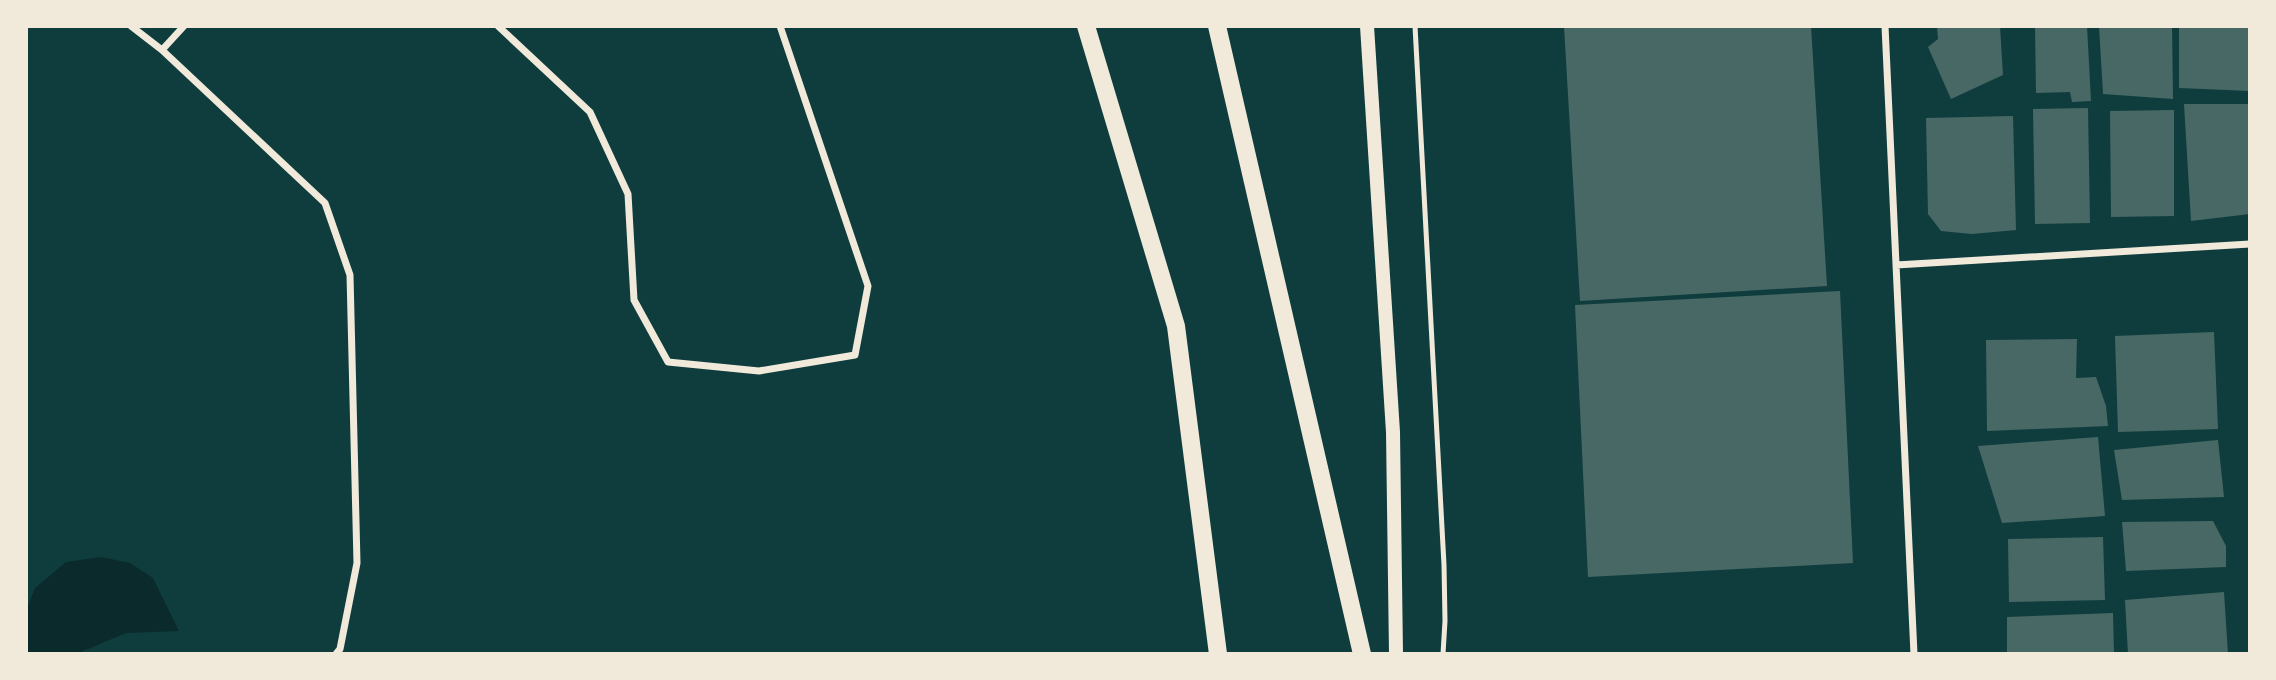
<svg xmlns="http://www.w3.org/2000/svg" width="2276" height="680" font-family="Barlow,sans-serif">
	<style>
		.water { fill: #0a2a2b }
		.building { fill: #486865 }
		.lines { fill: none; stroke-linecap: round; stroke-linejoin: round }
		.service { stroke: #f1e9da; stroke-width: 5 }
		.minor { stroke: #f1e9da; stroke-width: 7 }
		.secondary { stroke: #f1e9da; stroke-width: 14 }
		.primary { stroke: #f1e9da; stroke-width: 18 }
	</style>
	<rect width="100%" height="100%" fill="#0f3d3e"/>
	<path class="water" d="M101,557l29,6 23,15 26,53 -53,2 -50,21h-50v-43l9,-23 31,-26z"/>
	<path class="building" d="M1564,26h247l16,260 -247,15z
		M1937,26h63l3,49 -52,24 -23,-52 10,-8z
		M2035,26h52l4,75 -19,1 -2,-10 -34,1z
		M2099,26h73l1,73 -70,-5z
		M2179,26h71v65l-71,-3z
		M2184,104h66v110l-59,7z
		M2088,108l2,115 -55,1 -2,-115z
		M2174,110v106l-63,1 -1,-106z
		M2013,116l3,114 -44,4 -31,-3 -13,-17 -2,-96z
		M1840,291l13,272 -265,14 -13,-272z
		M2214,332l4,97 -100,3 -3,-96z
		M2077,339l-1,39 20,-1 10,29 2,20 -121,5 -1,-91z
		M2098,437l7,79 -103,7 -24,-77z
		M2218,440l6,57 -102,3 -8,-50z
		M2213,521l13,25v21l-100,4 -4,-49z
		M2103,537l2,63 -96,2 -1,-63z
		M2224,592l4,62h-100l-3,-54z
		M2113,613l1,41h-107v-37z"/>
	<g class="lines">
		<path class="service" d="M1415,26l29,539 1,56 -2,33"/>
		<path class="minor" d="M131,26l31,24 163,153 25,72 7,288 -17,86 -4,5
			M498,26l92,86 38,82 6,106 34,62 91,9 96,-16 13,-69 -88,-260
			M1885,26l29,628
			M162,50l22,-24
			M1896,265l354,-21"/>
		<path class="secondary" d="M1367,26l26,406 3,222"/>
		<path class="primary" d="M1086,26l90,300 42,328
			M1217,26l145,628"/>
	</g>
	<rect width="2276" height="680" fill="none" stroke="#f1e9da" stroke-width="56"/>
</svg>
